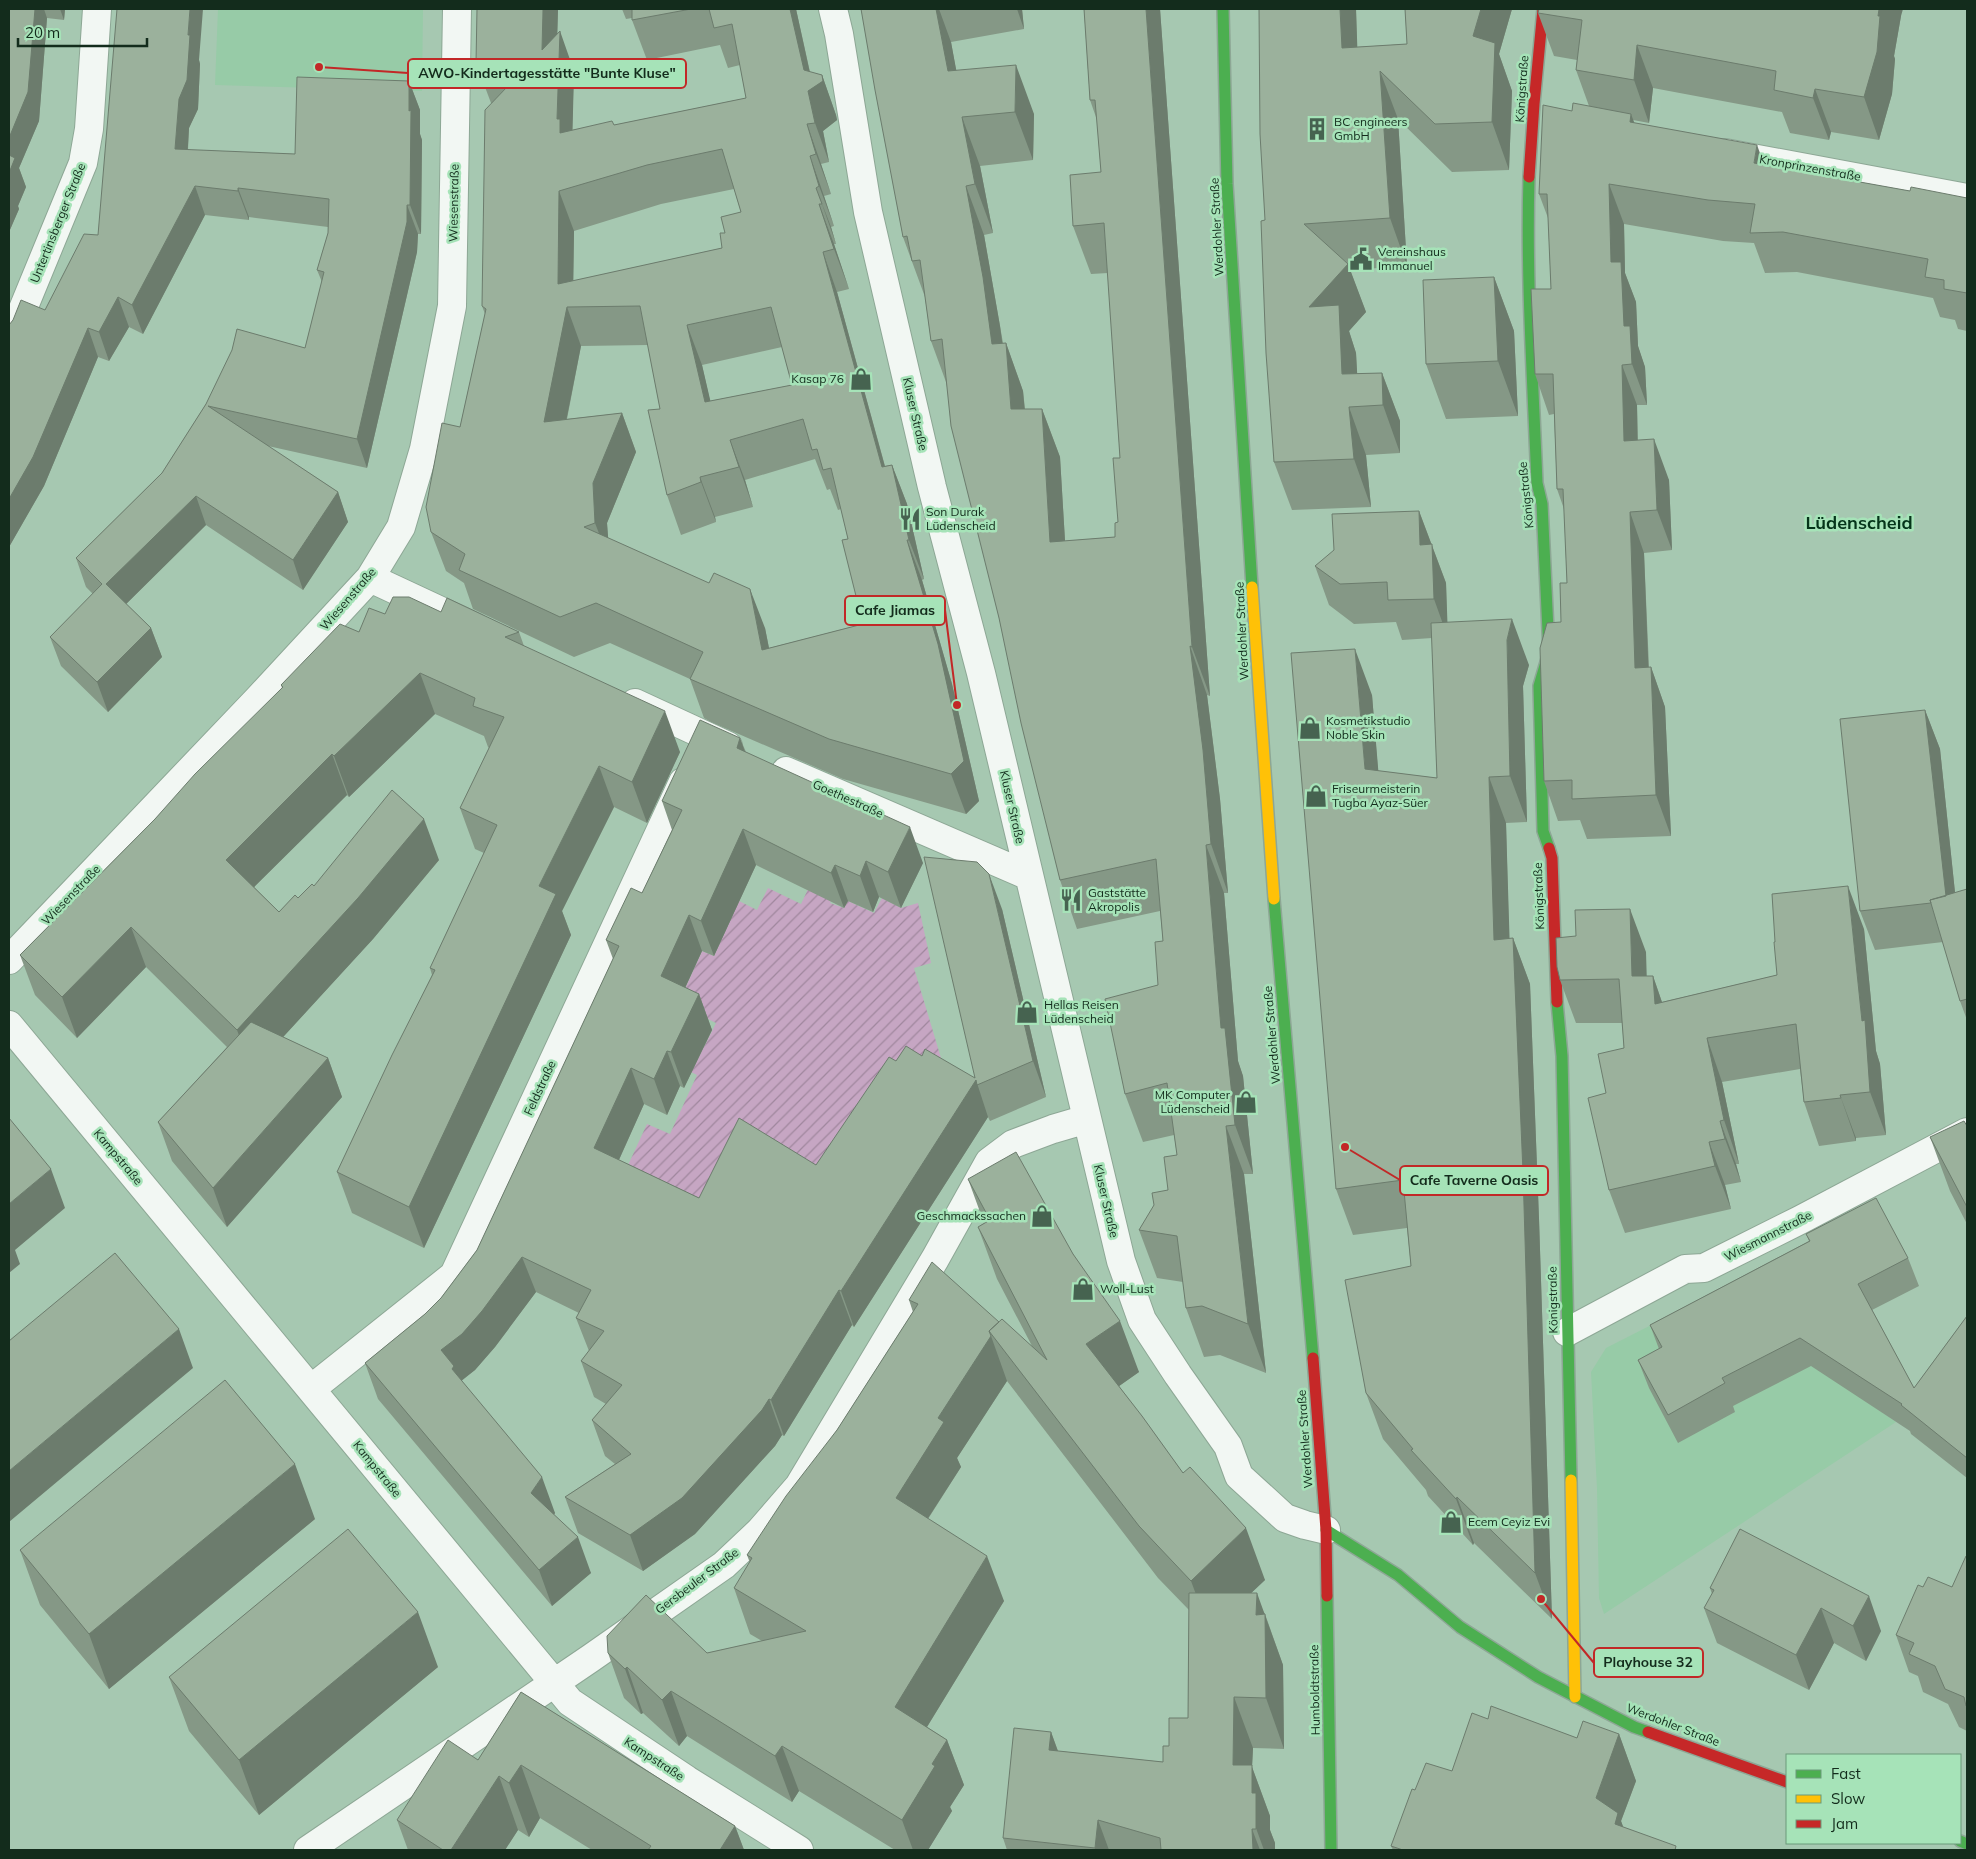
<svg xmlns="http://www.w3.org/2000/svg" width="1976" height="1859" font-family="Mulish,sans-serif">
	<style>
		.built { fill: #97cba7 }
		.garden { fill: url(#garden-furrows) }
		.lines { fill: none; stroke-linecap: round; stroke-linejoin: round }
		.street-casing { stroke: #8da795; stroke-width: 30 }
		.fast-casing { stroke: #8da795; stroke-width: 14 }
		.slow-casing { stroke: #8da795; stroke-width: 14 }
		.jam-casing { stroke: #8da795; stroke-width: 14 }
		.street { stroke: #f2f7f3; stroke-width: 28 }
		.fast { stroke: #4caf50; stroke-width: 11 }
		.slow { stroke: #ffc107; stroke-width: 11 }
		.jam { stroke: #c62828; stroke-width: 11 }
		.wall { fill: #859886; fill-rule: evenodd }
		.shaded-wall { fill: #6c7c6d }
		.building { fill: #9bb19c; stroke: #6c7c6d; fill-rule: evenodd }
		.labels { text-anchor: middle; stroke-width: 5; stroke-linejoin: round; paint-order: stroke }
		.street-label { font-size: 12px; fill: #132c1c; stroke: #a6e3b8 }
		.poi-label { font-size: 12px; fill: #132c1c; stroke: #a6e3b8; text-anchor: start }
		.district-label { font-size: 18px; font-weight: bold; fill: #05341a; stroke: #a6e3b8 }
		.leader { fill: none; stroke: #c22827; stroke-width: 2 }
		.callout-dot { fill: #c22827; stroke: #a6e3b8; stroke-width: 2 }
		.callout { fill: #a6e3b8; stroke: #c22827; stroke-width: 2 }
		.callout-label { font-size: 14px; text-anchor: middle; font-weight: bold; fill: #132c1c }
	</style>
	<defs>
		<pattern id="garden-furrows" width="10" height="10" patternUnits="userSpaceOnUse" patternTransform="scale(1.25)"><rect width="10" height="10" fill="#c6a6c3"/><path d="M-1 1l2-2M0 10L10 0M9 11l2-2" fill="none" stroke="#a0879e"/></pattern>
	</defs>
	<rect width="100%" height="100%" fill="#a6c8b1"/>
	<path class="built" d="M218,9h205l-1,82 -207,-6z
		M1773,1263l68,121 55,38 -292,192 -5,-16 -2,-109 -6,-117 15,-24z"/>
	<path class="garden" d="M811,883l23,11 -4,9 14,5 4,-7 26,12 8,-15 19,10 17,-5 13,60 -17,5 27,90 -47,64 -182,112 -95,-45 30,-65 23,10 27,-59 -10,-5 18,-25 11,-22 -38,-19 24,-53 12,5 18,-40 -1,-19 26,13 11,-22 33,16z"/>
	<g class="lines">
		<defs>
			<path id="street" d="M833,9l6,25 29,178 64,275 49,186 140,588 21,59 36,55 50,71 11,30 46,42 20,7 21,5
				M1725,153l242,45
				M9,343l74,-180 6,-34 8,-120
				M370,578l105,49
				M635,703l93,43
				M786,771l243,105
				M9,960l249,-261 112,-121 31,-51 23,-78 28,-143 5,-297
				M9,1025l561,677 117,78 112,70
				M1567,1332l118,-63 19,-1 96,-48 167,-88
				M311,1389l143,-114 229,-493
				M308,1850l283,-192 133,-93 36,-34 39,-45 136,-227 54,-97 24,-18 40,-15 34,-10"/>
			<path id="fast" d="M1223,9l4,175 25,403
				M1529,177c-3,102 4,204 8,306l5,21 7,148 -10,34 4,145 6,17
				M1274,899l39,459
				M1557,1002l5,54 9,424
				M1326,1530l72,45 62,52 78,50 96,50 14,5
				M1327,1596l4,254
				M1960,1841l7,3"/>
			<path id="slow" d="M1252,587l22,312
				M1571,1480l4,217"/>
			<path id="jam" d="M1529,177l5,-73 9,-95
				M1549,848l3,10 5,144
				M1313,1358l13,172 1,66
				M1648,1732l139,50"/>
		</defs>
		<use href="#street" class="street-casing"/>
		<use href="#fast" class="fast-casing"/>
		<use href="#slow" class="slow-casing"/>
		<use href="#jam" class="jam-casing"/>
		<use href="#street" class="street"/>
		<use href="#fast" class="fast"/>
		<use href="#slow" class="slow"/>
		<use href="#jam" class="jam"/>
	</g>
	<path class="wall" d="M9,9h56l-1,11 -17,-2 -8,103 -20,47 7,19 -8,19 1,3 -10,23z
		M558,9l-1,24 17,38 -2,59 42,-5 132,-27 -6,-33 -12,3 -8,-23 -73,15 -15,-40v-2l-6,1 -4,-10h174l14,63 12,3 14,40 1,5 -14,11 6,31 -8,2 10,30 -7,2 10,30 -3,1 5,17h-2l15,45 -12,3 48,174 7,-1 15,39 17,75 -2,1 30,104 27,117 -13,13 -123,-35 -132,-57 -7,-4 -14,-39 -80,-36 -36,14 -101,-48 -9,-26 -18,-12 -15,-39 29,-105 25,-113 -3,-8 10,-203h-1l-15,-40zM734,189l7,23 -16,21 -3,15 -149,33 1,-50 87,-27zM648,345l12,64 7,86 14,40 35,-13 -1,-5 38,-10 -8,-27 70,-21 12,31 3,-1 8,21 3,-1 7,30 15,85 -94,24 -4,-20 -157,-90 -1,-15 29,-71 -14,-39 -55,6 14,-73zM782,347l10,38 -82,16 -8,-36z
		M861,9h161l2,20 -73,13 5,28 78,44 -1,46 -53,6 13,67 -9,2 16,91 3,17h3l17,48 2,18h17l18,48 5,84 50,-4 3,-15 2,-64 -12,-185 -17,1 -18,-48 28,-54 -4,-52 -7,-20 -6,-91h76l50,687 -3,-1 13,104 8,94h-4l14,168 5,15 10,98h-9l22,199 -46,-18 -16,2 -18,-49 -3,-26 -26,-4 -18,-48 29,-40 9,-35 -3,-20 -31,7 -18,-48 33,-109 5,-44 -3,-30 -83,18 -17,-49 -61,-262 -53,-236 -15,-41 -6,-44 -22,-60z
		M1259,9h97l1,38 50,-3 -2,-35h107l-13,45 13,37 -3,79 -57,2 -54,-53 9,147 -57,4 16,42 -17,19 7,22 1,21 25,-1 18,48v32l-34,2 5,52 -79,3 -18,-48z
		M1538,13l363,3 -7,40 1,3 -3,35 -13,46 -48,-8 -2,8 -39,-7 -8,-21 -129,-24 -4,35 -16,-3 1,3 130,42 146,26 57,7v133l-9,-2 -3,-9 -15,-3 -7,-19 -136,-26 -32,1 -11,-30 -31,-2 -99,-17 1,49 11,29 2,44 7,21 2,38h-10l1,35 31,40 3,70 -28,3 5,114h2l14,40 6,129 -84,3 -7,-19 -22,1 -14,-40 17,-159 6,-39 -3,-74 -7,-20 -3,-75 -5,1 -14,-41 16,-85 -3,-71 -9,-24 33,-83 17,-5 -13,-36 1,-10 -23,-4z
		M199,60l1,4 -2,45 -9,19 -1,22 107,4 114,-73 11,29v24l2,6 -1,94h-3l-1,18 -50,216 -99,-22 70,46 10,30 -45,68 -97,-65 -80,79 25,24 11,29 -54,55 -47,-46 -11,-29 43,-43 -7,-7 -10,-29 86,-85 44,-69 99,-56 17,-66 -5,-12 11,-37v-6l-79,-10v3l-44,-5 -62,119 -14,-7 -20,34 -11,-4 -54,129 -35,61v-222l36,-15 53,-75z
		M1494,277l20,54 4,85 -72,3 -20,-55z
		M1419,511l27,72 1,39 82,43 -6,21 4,136 -21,1 3,116 4,-1 17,46 9,235 13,400 -78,-76 -1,2 -45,-49 -2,-6 -43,-51 -17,-46 45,-127 -4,-38 -54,7 -17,-46 36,-494 6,76 59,7 -5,-140 -30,2 -6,-18 -42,2 -25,-19 -14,-39z
		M441,612l78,20 5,14 156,106 -33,71 -33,-16 -52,104 9,24 -147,313 -72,-35 -15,-41 95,-197 -2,-7 54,-115 -9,-4 -15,-41 29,-60 -1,-1 -4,-11 -49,-22 -86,83 -2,-2 -93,92 25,25 35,-26 125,-26 -66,79 -90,98 45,21 14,39 -115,130 -55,-66 -14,-39 69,-75 -81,-80 -69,71 -42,-43 -15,-40 135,-136 127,-131 -1,-3 104,-71z
		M1925,710l15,39 15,144 12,-4v131l-7,-19 -17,-59 -68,8 -15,-39z
		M740,738l6,14 177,111 -22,45 -22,-11 -6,15 -25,-11 -4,7 -88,-43 -42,91 -12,-5 -17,37 14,6 13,36 -28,58 -4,-2 -13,29 -23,-11 -25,56 80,38 117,-33 80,-104 26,-5 53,22 27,-169 44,188 -56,24 -2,-4 -134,210 -2,-2 -68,111 -2,-1 -7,11 -80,88 -52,37 -65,-38 -13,-36 50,-33 -10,-8 -13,-36 14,-16 -12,-7 -13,-36 8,-10 -13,-33 3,-5 -43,-21 -41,55 -20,23 -14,10 94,133 -1,2 37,58 -39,33 -174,-207 -13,-36 60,-49 16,-16 36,-48 136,-291 -7,-19 36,-47 30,-63 -10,-29z
		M1864,929l12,122 4,13 6,71 -30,3v3l-37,5 -15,-44 -4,-33 -78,13 17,82h-3l5,18 -16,3 6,24 -106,24 -16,-43 -3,-97 18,-45 -2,-25h-46l-16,-43 86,-28v24h7l9,26 115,-27z
		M1967,1126v98l-17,-33 -20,-54z
		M968,1179l105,75 66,118 -20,14 64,87 82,107 -14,13 14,21 18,51 1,84 -31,-1 -1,19 18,49v14l5,13v7h-268l-4,-12 48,-106 7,19 105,11 6,-16 19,-28 1,-108 -31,-32 -151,-197 -50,77 4,9 -33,52 76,82 -77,126 20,13 17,45 -14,22 2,4 -24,39h-33l-96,-59 -7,11 -105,-66 -8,10 -36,-33 -2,1 -17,-16 -16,-45h99l55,-12 -12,-7 -16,-46 16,-25 -3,-8 90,-125 76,-118 -4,-12 90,22 33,24 -35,-67 -19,-52 6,-4z
		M1806,1234l102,24 11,28 -47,24 42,78 53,-72v162l-56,-44 -1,-3 -99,-65 -78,40 2,6 -57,31 -29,-55 -11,-28 21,-11 -9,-24 159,-84z
		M315,1519l-206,170 -69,-84 -20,-55z
		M1740,1529l141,102 -15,30 -32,-18 -25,47 -92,-47 -13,-35 8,-14 -2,-6z
		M1967,1556v175l-8,-4 -11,-23 -25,-12 -5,-16 -9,-4 -13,-37 27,-48h29z
		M438,1667l-179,148 -70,-84 -20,-54z
		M521,1692l214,134 9,24h-152l-52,-32 -11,19 -11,-7 -13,20h-97l-11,-30 81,-60z
		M1488,1719l89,19 42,-4 17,47 -15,40 2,6 55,23h-285l-2,-4 24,-56 37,-19z"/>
	<path class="shaded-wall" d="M35,9h9l3,9 -8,103 -20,47 7,19 -8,19 1,3 -10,23v-94z
		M60,9h5l-1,11z
		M190,9h13l-4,51 1,4 -2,45 -9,19 -3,50 -11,-29 4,-50 9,-64z
		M543,9h15l-2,81 -14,-40z
		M790,9h6l17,78 9,-12 14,40 1,5 -14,11 6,31 -14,-39z
		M936,9h3l12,33 14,75 -17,-46z
		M1017,9h5l2,20z
		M1146,9h14l50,687 -18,-49z
		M1340,9h16l3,87 -17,-48z
		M1481,9h31l-13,45 13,37 -3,79 -17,-48 -19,-86z
		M1879,9h24l-2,7 -7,40 1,3 -3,35 -13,46 -15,-43z
		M560,31l14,40 -2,81 -12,-19 -3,-14z
		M1637,45l16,43 -4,35 -15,-43z
		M1016,65l18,49 -1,46 -18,-48z
		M1380,71l18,48 9,147 -17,-48z
		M409,81l11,29v24l2,6 -1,94 -11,-29z
		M1815,89l16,43 -2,8 -16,-42z
		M1631,114l15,40 -16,-32z
		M962,117l18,49 13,67 -18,-49z
		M807,124l14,40 10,30 -15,-40z
		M1757,145l15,41 -18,-23z
		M810,156l14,40 10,30 -15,-40z
		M1609,184l15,40 1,49 11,29 2,44 7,21 2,38 -15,-41 -21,-102z
		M195,186l10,29 -62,119 -11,-29z
		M966,186l18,49 16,91 9,67 -17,-49z
		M238,188l11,29v3l-11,-29z
		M816,188l15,39 5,17 -14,-40z
		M559,191l15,40 -1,75 -6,1 14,39 -23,116 -14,-40z
		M819,204l15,40 15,45 -15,-40z
		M407,205l11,29 -1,18 -50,216 -10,-29z
		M823,252l14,40 59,215 -14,-40z
		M1348,264l18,48 -17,19 7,22 3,53 -50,-99z
		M1494,277l20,54 4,85 -20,-55z
		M118,297l11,30 -20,34 -10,-29z
		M687,325l15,40 18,77 -15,-40z
		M88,328l10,29 -54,129 -35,61v-48z
		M1006,343l17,48 6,67 -18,-49z
		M1622,365l15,40 1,77 -14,-41z
		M1382,373l18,48v32l-17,-48z
		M1349,407l17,48 5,52 -17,-48z
		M1042,409l18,48 8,134 -18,-49z
		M622,413l14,39 -29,71 3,39 -15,-39 -2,-40z
		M1654,439l15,41 3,70 -15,-40z
		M730,440l15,40 8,27 -14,-40z
		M892,465l15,39 17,75 -15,-39z
		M700,477l15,40 1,5 -15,-40z
		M338,492l10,30 -45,68 -10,-30z
		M196,496l10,29 -89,88 -11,-29z
		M1419,511l27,72 2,55 -14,-39 -14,-54z
		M1630,512l14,41 6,156 -15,-41z
		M907,540l15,40 30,104 27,117 -13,13 -15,-40z
		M750,589l15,39 12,61 -15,-39z
		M1512,619l17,46 -6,21 4,136 -17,-46 -3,-136z
		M151,628l11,29 -54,55 -11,-30z
		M1190,646l17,49 13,104 8,94 -17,-49z
		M1355,649l17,46 10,120 -17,-46z
		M1651,667l14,40 6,129 -15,-41z
		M420,673l15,41 -86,83 -15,-41z
		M1925,710l15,39 20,191 -14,-39z
		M665,711l15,41 -33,71 -15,-41z
		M740,738l13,36 -16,-26z
		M332,754l15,41 -106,105 -15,-40z
		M599,766l15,41 -52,104 9,24 -147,313 -15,-41 130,-321z
		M1489,777l17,46 5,163 -17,-46z
		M424,819l15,41 -66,79 -121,132 -15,-41z
		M910,827l13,36 -22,45 -13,-36z
		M743,829l13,36 -42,91 -13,-35z
		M1206,845l18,48 14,168 5,15 10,98 -18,-49 -14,-97z
		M866,861l13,36 -6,15 -13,-36z
		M835,865l13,36 -4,7 -13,-35z
		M989,874l13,35 44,188 -13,-36z
		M1848,886l16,43 12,122 4,13 6,71 -16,-43 -8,-71z
		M1630,909l16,43 2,67 -16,-43z
		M689,915l13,36 -28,61 -13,-36z
		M131,927l15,40 -69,71 -15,-41z
		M1513,938l17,46 9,235 13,400 -17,-46z
		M1653,976l15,44 -13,-16z
		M699,994l13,36 -28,58 -13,-36z
		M1707,1038l15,44 17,82 -15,-44z
		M667,1051l13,35 -13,29 -13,-36z
		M328,1058l14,39 -115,130 -14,-39z
		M631,1068l13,36 -36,80 -14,-36z
		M976,1080l12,37 -134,210 -13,-36z
		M1840,1095l16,43v3l-15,-43z
		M1720,1121l16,43 5,18 -16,-43z
		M1226,1126l18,48 22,199 -18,-49z
		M1709,1142l16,43 6,24 -16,-43z
		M51,1169l14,39 -50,42 5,14 -11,9v-69z
		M522,1257l14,35 -41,55 -20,23 -15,12 -19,-32z
		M839,1290l13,35 -68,111 -13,-36z
		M1120,1321l19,51 -34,24 -19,-52z
		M179,1329l14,39 -184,154v-51z
		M991,1336l16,45 -50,77 4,9 -49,76 -16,-45 42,-80z
		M769,1399l13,36 -7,11 -80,88 -52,37 -13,-36z
		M295,1464l20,55 -206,170 -20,-55z
		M542,1477l13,36 -11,16 -13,-36z
		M1457,1497l17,46 -1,2 -17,-46z
		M1246,1528l19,52 -55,52 -19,-51z
		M578,1537l13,36 -39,33 -13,-36z
		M987,1556l17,45 -93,152 -16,-46z
		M1257,1593l26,72 1,84 -18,-51 -10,-83z
		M1869,1596l12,35 -15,30 -13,-35z
		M1821,1608l13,35 -25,47 -13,-35z
		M418,1612l20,55 -179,148 -20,-55z
		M627,1667l16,46 -2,1 -16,-45z
		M671,1691l16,45 -8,10 -17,-46z
		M1234,1697l19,51 -1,19 18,49v14l5,13v7h-11l-31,-85z
		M1051,1732l18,50 -20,-32z
		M1619,1734l17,47 -15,40 11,29 -36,-52z
		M947,1740l17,45 -14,22 2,4 -24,39h-15l-11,-30 30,-56z
		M782,1746l17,45 -7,11 -17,-46z
		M521,1765l19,53 -11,19 -20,-54z
		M499,1776l19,54 -13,20h-54z
		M1098,1820l11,30h-14v-2z
		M735,1826l9,24h-24z
		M1252,1829l8,21h-7z"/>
	<path class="building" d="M9,9h26l-7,83 -19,46z
		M117,9h73l-2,26h2l-3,45 -8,19 -4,50 120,5 2,-77 112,4v30l2,-1 -1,95h-3v17l-50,217 -149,-33 130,86 -45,68 -97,-64 -90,88 45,44 -54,54 -47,-45 52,-53 -26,-26 86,-85 44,-69 26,-54 5,-21 68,19 19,-76 -7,-2 11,-37 1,-34 -91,-11v3l-43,-5 -63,119 -14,-8 -19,35 -11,-4 -55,129 -24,42v-174l4,-5 8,-20 24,10 39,-76 14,1z
		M477,9h66l-1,41 18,-19 -3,88h3v14l52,-12 2,4 132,-27 -14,-74 -18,4 -5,-19h81l14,61 18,5 1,6 -15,10 7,32 -8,1 9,30 -6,2 9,30 -3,2 6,16h-3l15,45 -11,3 59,215 10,-2 17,75h-2l31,104 26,117 -13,13 -122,-35 -132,-57 -7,-3 13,-27 -107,-49 -36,14 -101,-47 6,-16 -34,-22 -5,-25 16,-84 18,4 26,-118 -4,-3 3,-196 44,-46 -53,-1zM722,149l19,63 -20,5 4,16h-5l2,15 -164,36 1,-93 88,-26zM640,306l20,103 -12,1 19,85 34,-13 -1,-5 39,-10 -9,-27 73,-21 9,31 5,-1 6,21 8,-2 17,71 -6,1 21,84 -101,26 -12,-61 -36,-16 -5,10 -125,-56 11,-4 -2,-40 29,-70 -78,9 23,-115zM771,307l21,78 -87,17 -18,-77z
		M632,9h59l-59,11z
		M861,9h75l12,62 68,-6 -1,47 -53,5 13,67 -9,2 17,91 9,67 14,-1 5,66h31l8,133 65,-5v-14l3,-1 -5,-64h7l-16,-235 -31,3 -3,-51 31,-3 -6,-72h-5l-6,-91h62l46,638 -2,-1 13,104 8,94 -5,1 15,183h4l10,97 -9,1 22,198 -46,-18 -16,2 -9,-72 -38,-6 15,-25 -2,-12 16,-3 -4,-33 13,-2 -10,-72 -42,11 -20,-95 53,-14 -3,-43 8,-1 -7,-82 -96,21 -39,-157 -22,-105 -48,-192 -9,-87 -11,2 -11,-81 -8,1 -5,-25 -4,1 -28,-147z
		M1259,9h81l2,39 65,-4 -2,-35h76l-8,27 22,7 -3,79 -57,2 -55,-53 10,147 -86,6 44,40 -39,43 30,-2 3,69 40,-1 1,32 -34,2 5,52 -80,3 -8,-109 -5,-132 4,-1 -5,-86z
		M1539,9h340l-1,7h2l-3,36 -13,45 -49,-8 -2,9 -39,-8 2,-19 -139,-26 -3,35 -58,-10 6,-50 -44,-7z
		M1573,103l58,11 -1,8 127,23 -3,18 156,28 1,-4 56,11v95l-23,-4v-9l-19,-3 3,-18 -145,-27 -33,1 5,-29 -47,-4 -99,-16 2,78h10l3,64h6l2,38 -10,1 2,76 30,-2 3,71 -27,2 5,156 16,-1 5,128 -84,4v-19l-28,1 -4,-133 7,-25 14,-1 -1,-39h7l-4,-94h-6l-4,-115h-18l-4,-85h20l-4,-95h-8l4,-89 29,6z
		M9,155l6,3 -6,15z
		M1494,277l4,84 -72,3 -3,-84z
		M1419,511l1,34 12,-1 2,55 -46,1 -1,-18 -47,2 -25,-18 19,-16 -2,-36z
		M393,597h16l32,15 6,-14 72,34 -14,5 160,74 -33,71 -33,-16 -60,120 17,8 -147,313 -72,-35 55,-117 43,-85 -5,-2 67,-143 -37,-17 44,-91 -31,-11 2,-8 -55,-25 -86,83 -2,-2 -106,106 53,52 16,-17 3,3 14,-14 2,2 78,-96 32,29 -66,79 -121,132 -106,-103 -69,70 -42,-42 135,-136 40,-45 88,-87 -2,-2 59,-61 19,8 10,-24 16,6z
		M1512,619l-5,21 3,136 -21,1 5,163 19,-2 10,234 12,401 -78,-76 -1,2 -45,-49 2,-1 -47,-56 -21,-113 66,-14 -8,-86 -67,9 -45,-536 64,-4 10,120 72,9 -6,-155z
		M1925,710l21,186 -16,4 1,3 -71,8 -20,-192z
		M700,720l40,18 -3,10 173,79 -22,45 -22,-11 -6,15 -25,-11 -4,8 -88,-44 -42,92 -12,-6 -28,61 38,18 -28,58 -4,-1 -13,28 -23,-11 -37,80 105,50 40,-80 77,47 73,-108 7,4 10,-15 16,10 3,-7 50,29 -51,-221 53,5 12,12 44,187 -56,24 -1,-5 -135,211 -2,-1 -68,110 -2,-1 -7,11 -80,88 -52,37 -65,-38 66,-43 -39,-34 30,-35 -41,-24 23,-30 -28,-13 15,-28 -69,-33 -40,54 -20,23 -21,16 13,16 -2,3 90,108 -11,16 47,44 -39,33 -174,-207 60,-49 16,-16 36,-48 142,-304 -13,-6 25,-52 11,5 40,-83 -20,-9z
		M1848,886l14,135 3,-1 5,72 -30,3 1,3 -37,4 -8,-78 -89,14 17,82 -4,1 5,18 -16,3 6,24 -106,24 -21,-92 18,-5 -8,-39 26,-6 -5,-69 -59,1 -3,-13 -1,-29 20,-2 -1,-26 55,-1 2,67h21l2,28 122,-29 -3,-33h1l-3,-48z
		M1967,889v110l-7,2 -30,-101z
		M251,1022l77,36 -115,130 -55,-66z
		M9,1118l42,51 -42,35z
		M1964,1121l3,5v81l-37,-70z
		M1016,1152l57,102 47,67 -34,23 56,72 41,57 7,-6 56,61 -55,53 -52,-55 -150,-195 13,-12 45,41 -69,-133 12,-7 -22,-41z
		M1876,1198l32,60 -50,26 56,104 53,-72v142l-66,-53 1,-1 -102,-66 -78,40 3,5 -57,32 -30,-55 24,-13 -12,-22 160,-84 -4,-7z
		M115,1253l64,76 -170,142v-130z
		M932,1262l67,60 -10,9 2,5 -53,82 6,4 -48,76 91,58 -92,151 52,33 -15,24 3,2 -33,54 -120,-74 -7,10 -104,-65 -9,9 -35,-33 -2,2 -17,-16 -1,-17 39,-41 61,58 99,-22 -72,-43 18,-30 -5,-3 39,-59 51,-66 81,-126 -9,-4z
		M225,1380l70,84 -206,170 -69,-84z
		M348,1529l70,83 -179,148 -70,-83z
		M1740,1529l129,67 -16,30 -32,-18 -25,47 -92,-47 10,-18 -4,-2z
		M1966,1556h1v150h-1l-2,-9 -19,-8 -10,-23 -26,-12 5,-11 -18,-8 22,-50 5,2 5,-10 24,10z
		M1189,1593h68l-1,22 9,-1 1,84 -32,-1 -1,68h19v28h4v36h-4l1,21h-92l-1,-12 -62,-18 -3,28 -92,-10 11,-110 37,4 -2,18 114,12v-16h6v-28h19z
		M521,1692l214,134 -15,24h-72l3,-4 -130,-81 -12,18 -10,-7 -48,74h-8l-46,-30 51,-80 30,20z
		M1491,1706l86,32 6,-17 36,13 -23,64 22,15 -3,11 61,22 -1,4h-272l-12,-4 21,-57 3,1 11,-27 26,8 20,-58 16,6z"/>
	<defs>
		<symbol id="building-bare" viewBox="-9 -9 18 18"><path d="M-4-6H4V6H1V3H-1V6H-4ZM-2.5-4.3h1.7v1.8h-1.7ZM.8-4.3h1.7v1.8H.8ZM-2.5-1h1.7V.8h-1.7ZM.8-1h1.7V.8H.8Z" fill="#466350" stroke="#a6e3b8" stroke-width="2.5" paint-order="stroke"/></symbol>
		<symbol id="civic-bare" viewBox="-9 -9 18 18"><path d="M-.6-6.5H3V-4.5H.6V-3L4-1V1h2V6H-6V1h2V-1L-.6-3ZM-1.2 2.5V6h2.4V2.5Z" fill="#466350" stroke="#a6e3b8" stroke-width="2.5" paint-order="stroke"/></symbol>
		<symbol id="shop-bare" viewBox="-9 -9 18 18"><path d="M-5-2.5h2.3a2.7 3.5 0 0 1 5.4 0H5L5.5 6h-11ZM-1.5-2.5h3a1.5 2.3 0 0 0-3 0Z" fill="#466350" stroke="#a6e3b8" stroke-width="2.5" paint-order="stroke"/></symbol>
		<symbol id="restaurant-bare" viewBox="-9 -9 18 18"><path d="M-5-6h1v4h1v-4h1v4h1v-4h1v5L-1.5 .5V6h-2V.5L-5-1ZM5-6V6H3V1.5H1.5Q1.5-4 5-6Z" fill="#466350" stroke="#a6e3b8" stroke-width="2.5" paint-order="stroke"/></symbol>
	</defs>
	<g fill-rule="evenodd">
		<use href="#building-bare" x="1301" y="113" width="32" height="32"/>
		<use href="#civic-bare" x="1345" y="243" width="32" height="32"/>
		<use href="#shop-bare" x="845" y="363" width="32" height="32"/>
		<use href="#restaurant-bare" x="894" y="503" width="32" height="32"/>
		<use href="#shop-bare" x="1294" y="712" width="32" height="32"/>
		<use href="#shop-bare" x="1300" y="780" width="32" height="32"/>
		<use href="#restaurant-bare" x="1055" y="884" width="32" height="32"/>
		<use href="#shop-bare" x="1011" y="996" width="32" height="32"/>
		<use href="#shop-bare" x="1230" y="1086" width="32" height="32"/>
		<use href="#shop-bare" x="1026" y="1200" width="32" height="32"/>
		<use href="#shop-bare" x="1067" y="1273" width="32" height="32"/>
		<use href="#shop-bare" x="1435" y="1506" width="32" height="32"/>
	</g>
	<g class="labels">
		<g class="street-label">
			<text transform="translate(1522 89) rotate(-86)" y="4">Königstraße</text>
			<text transform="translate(1810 168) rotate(10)" y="4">Kronprinzenstraße</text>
			<text transform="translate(454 203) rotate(-89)" y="4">Wiesenstraße</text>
			<text transform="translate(58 223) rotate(-68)" y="4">Untertinsberger Straße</text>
			<text transform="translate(1217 227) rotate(-93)" y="4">Werdohler Straße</text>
			<text transform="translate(915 414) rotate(77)" y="4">Kluser Straße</text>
			<text transform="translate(1526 495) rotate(-96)" y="4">Königstraße</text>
			<text transform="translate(348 599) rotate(-49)" y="4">Wiesenstraße</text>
			<text transform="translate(1242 631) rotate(-93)" y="4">Werdohler Straße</text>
			<text transform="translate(848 799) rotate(24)" y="4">Goethestraße</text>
			<text transform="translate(1012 807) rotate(77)" y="4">Kluser Straße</text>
			<text transform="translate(71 895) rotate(-46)" y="4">Wiesenstraße</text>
			<text transform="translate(1539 896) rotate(-92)" y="4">Königstraße</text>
			<text transform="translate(1272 1035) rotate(-95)" y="4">Werdohler Straße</text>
			<text transform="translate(540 1088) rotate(-65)" y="4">Feldstraße</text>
			<text transform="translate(118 1157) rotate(50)" y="4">Kampstraße</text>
			<text transform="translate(1106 1201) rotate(77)" y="4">Kluser Straße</text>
			<text transform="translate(1768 1236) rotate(-27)" y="4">Wiesmannstraße</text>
			<text transform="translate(1553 1300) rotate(-91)" y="4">Königstraße</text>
			<text transform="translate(1305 1439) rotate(-94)" y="4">Werdohler Straße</text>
			<text transform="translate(377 1469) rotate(51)" y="4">Kampstraße</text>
			<text transform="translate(697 1581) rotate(-37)" y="4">Gersbeuler Straße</text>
			<text transform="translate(1315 1690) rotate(-91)" y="4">Humboldtstraße</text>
			<text transform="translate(1673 1725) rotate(21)" y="4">Werdohler Straße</text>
			<text transform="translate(654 1759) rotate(33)" y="4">Kampstraße</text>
		</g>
		<g class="poi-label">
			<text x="1334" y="126">BC engineers<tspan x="1334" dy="14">GmbH</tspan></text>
			<text x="1378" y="256">Vereinshaus<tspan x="1378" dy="14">Immanuel</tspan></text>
			<text x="844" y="383" text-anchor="end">Kasap 76</text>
			<text x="926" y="516">Son Durak<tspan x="926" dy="14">Lüdenscheid</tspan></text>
			<text x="1326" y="725">Kosmetikstudio<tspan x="1326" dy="14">Noble Skin</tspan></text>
			<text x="1332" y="793">Friseurmeisterin<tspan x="1332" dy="14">Tugba Ayaz-Süer</tspan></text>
			<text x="1088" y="897">Gaststätte<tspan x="1088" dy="14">Akropolis</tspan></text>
			<text x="1044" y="1009">Hellas Reisen<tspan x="1044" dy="14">Lüdenscheid</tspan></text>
			<text x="1230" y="1099" text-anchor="end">MK Computer<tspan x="1230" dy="14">Lüdenscheid</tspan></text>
			<text x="1026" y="1220" text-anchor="end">Geschmackssachen</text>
			<text x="1100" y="1293">Woll-Lust</text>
			<text x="1468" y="1526">Ecem Ceyiz Evi</text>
		</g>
		<g class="district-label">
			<text x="1859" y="529">Lüdenscheid</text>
		</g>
	</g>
	<path class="leader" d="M319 67L408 73M957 705L945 610M1345 1147L1400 1180M1541 1599L1594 1663"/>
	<g class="callout-dot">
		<circle cx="319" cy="67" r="5"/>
		<circle cx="957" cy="705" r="5"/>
		<circle cx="1345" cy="1147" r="5"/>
		<circle cx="1541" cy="1599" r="5"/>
	</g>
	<g class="callout">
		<rect x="408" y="59" width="278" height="29" rx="5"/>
		<rect x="845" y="596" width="100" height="29" rx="5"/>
		<rect x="1400" y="1166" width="148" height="29" rx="5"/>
		<rect x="1594" y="1648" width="109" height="29" rx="5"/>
	</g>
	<g class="callout-label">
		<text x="547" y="78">AWO-Kindertagesstätte "Bunte Kluse"</text>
		<text x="895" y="615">Cafe Jiamas</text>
		<text x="1474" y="1185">Cafe Taverne Oasis</text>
		<text x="1648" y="1667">Playhouse 32</text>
	</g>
	<rect width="1976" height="1859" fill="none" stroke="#132c1c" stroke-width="20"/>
	<rect x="1786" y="1754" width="175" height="90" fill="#a6e3b8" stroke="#6b9a7a"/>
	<rect x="1796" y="1770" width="25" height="8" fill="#4caf50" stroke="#6b9a7a"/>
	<text x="1831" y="1779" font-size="15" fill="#132c1c">Fast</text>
	<rect x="1796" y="1795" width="25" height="8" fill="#ffc107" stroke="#6b9a7a"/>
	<text x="1831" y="1804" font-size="15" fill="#132c1c">Slow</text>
	<rect x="1796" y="1820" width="25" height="8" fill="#c62828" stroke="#6b9a7a"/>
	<text x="1831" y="1829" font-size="15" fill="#132c1c">Jam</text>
	<path d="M18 38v8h129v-8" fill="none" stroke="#132c1c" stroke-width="2.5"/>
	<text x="25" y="38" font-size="15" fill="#132c1c" stroke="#a6e3b8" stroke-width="4" paint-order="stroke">20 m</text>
</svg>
